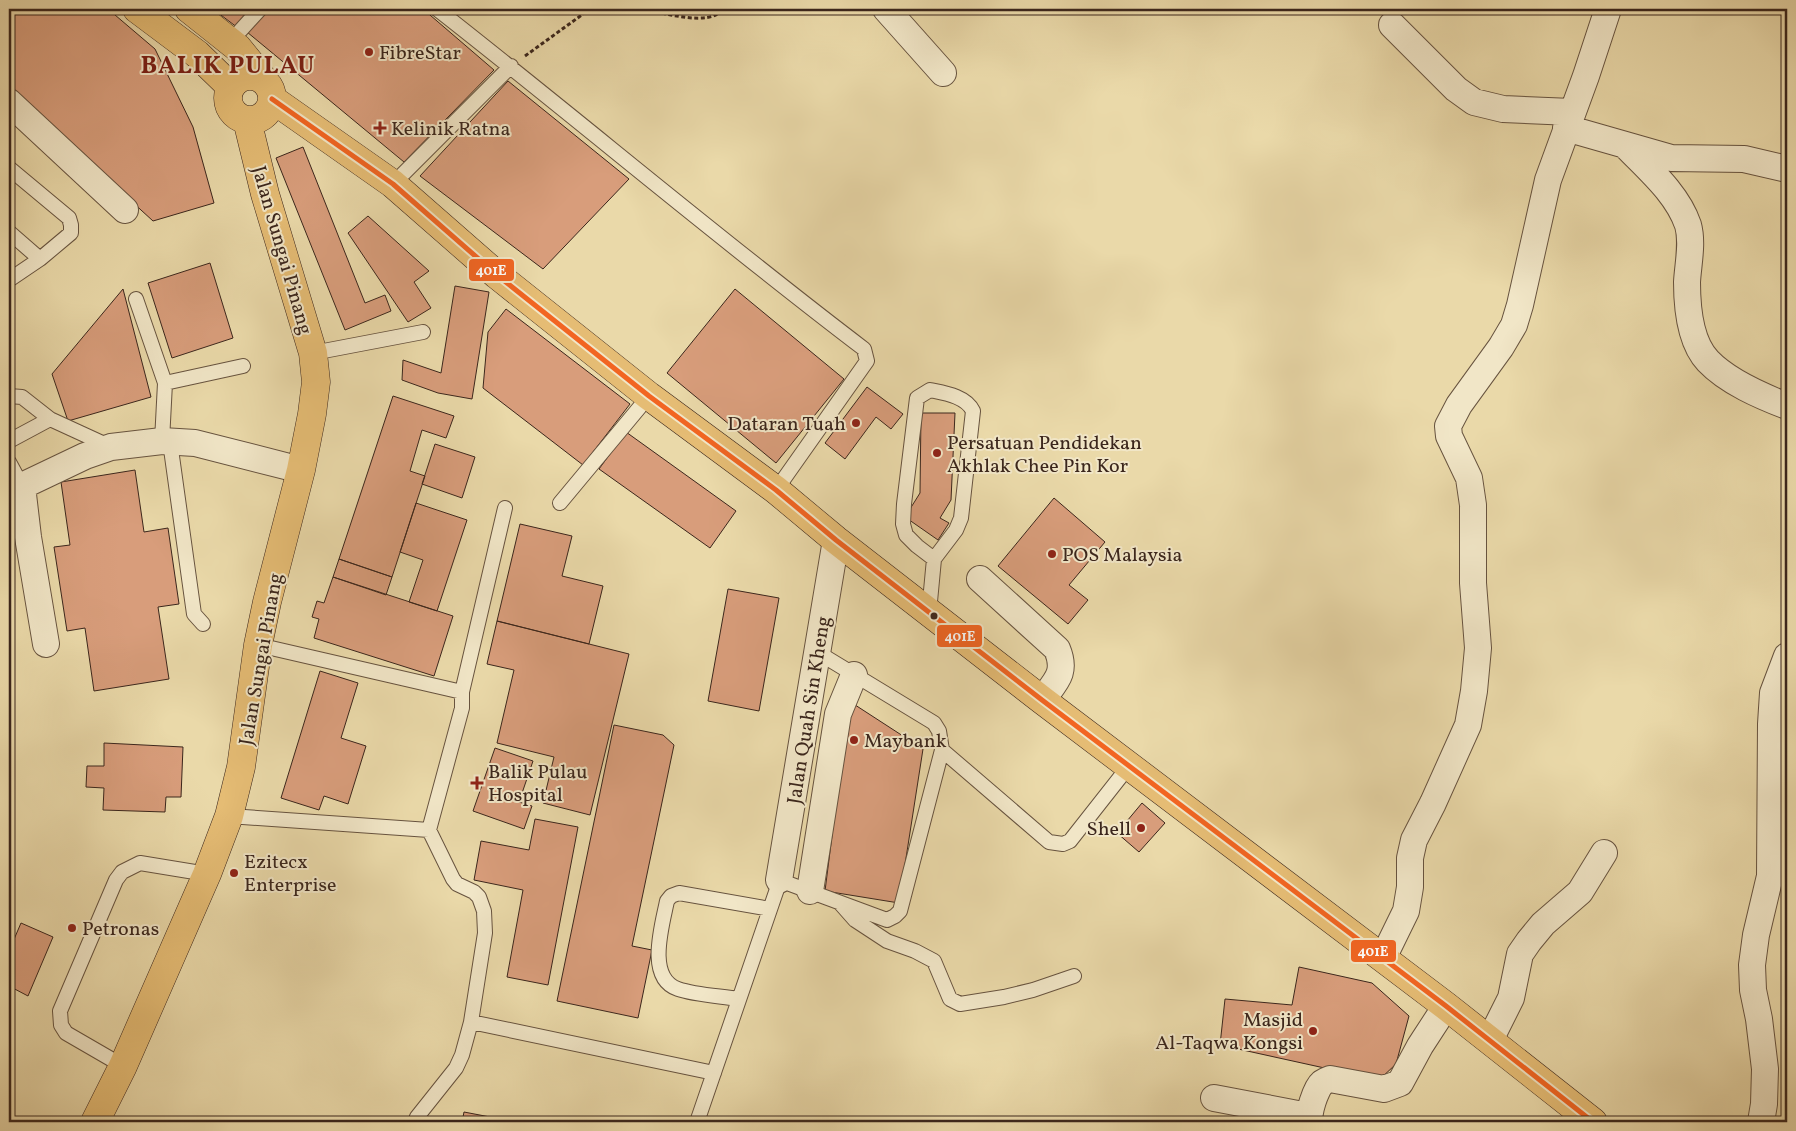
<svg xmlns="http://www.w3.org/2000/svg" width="1796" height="1131" font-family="Vollkorn,serif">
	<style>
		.building { fill: #d89d7b; stroke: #3b261c }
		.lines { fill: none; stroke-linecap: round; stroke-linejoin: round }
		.lane-casing { stroke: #67533f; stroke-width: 16 }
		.street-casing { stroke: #67533f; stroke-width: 28 }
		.primary-casing { stroke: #3b261c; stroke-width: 29 }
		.path { stroke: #3b261c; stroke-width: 3; stroke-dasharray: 4 2.5; stroke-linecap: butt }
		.lane { stroke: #f1e6c7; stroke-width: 14 }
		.street { stroke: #f1e6c7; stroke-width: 26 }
		.primary { stroke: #e5bc74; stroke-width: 28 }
		.bus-1-casing { stroke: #f1e6c7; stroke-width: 9 }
		.bus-1 { stroke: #f26522; stroke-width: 5 }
		.poi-dot { fill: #8f2418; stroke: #f1e6c7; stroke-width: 2 }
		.bus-dot { fill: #3b261c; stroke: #f1e6c7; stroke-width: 2 }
		.labels { text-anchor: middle; stroke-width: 4; stroke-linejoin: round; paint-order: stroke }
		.poi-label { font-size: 20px; fill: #3b261c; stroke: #f1e6c7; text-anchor: start }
		.street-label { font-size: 20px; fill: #3b261c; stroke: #f1e6c7 }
		.district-label { font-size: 25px; font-weight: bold; letter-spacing: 1px; fill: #7a1f14; stroke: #f1e6c7 }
		.line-badge { stroke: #f1e6c7; stroke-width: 2 }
		.badge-label { font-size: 14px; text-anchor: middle; font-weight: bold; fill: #fff }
	</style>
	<rect width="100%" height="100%" fill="#ead9a9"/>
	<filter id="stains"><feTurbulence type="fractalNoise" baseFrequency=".004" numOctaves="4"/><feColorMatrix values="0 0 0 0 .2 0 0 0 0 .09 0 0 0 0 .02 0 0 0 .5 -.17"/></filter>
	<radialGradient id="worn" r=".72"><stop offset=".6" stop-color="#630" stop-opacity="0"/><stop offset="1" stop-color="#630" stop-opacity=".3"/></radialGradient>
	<path class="building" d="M9,9h99l47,40 38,78 21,76 -61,18 -59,-54 -85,-72z
		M213,9h39l-14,19z
		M268,9h155l71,61 -90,92 -157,-130z
		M508,81l121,98 -86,90 -123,-93z
		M303,147l62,156 20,-8 6,16 -46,19 -69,-172z
		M368,216l61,55 -15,11 17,26 -23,14 -60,-89z
		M210,263l23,75 -61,20 -24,-75z
		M455,286l34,6 -17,107 -34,-6 -36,-13 1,-20 38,13z
		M123,289l28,108 -83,24 -16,-47z
		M735,289l109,90 -68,84 -109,-90z
		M506,309l124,95 -47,61 -100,-77 5,-56z
		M867,387l36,27 -12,15 -15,-12 -31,42 -20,-16z
		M393,396l61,20 -8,22 -24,-8 -12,41 15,5 -33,101 -53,-18z
		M921,413h34l-4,87 -11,18 9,5 -11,17 -33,-23 15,-24z
		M626,432l110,79 -26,37 -111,-79z
		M435,444l40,13 -13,41 -40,-14z
		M135,470l9,62 24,-4 11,76 -21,3 11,72 -75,12 -9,-63 -18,3 -13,-84 16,-2 -9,-63z
		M1054,498l51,44 -36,43 19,15 -20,24 -70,-58z
		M416,503l51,17 -30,91 -28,-9 14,-42 -23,-8z
		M520,524l52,12 -10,40 41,10 -14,58 -92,-23z
		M339,559l53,18 -6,18 -53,-18z
		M333,577l120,39 -19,60 -120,-38 5,-19 -7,-2 5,-16 7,2z
		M728,589l51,9 -20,113 -51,-10z
		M497,621l132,33 -39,161 -47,-12 11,-46 -57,-14 17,-73 -27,-6z
		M320,671l38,12 -17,55 25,8 -18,58 -24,-8 -5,14 -38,-12z
		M849,701l74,48 -24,154 -74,-12z
		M614,725l49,10 11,10 -42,201 20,4 -14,68 -81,-17z
		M104,743l79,4 -2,50h-15l-1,15 -62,-2 1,-22 -18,-1 1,-21h17z
		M495,748l38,13 -14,41 13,4 -8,23 -51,-18z
		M1142,803l23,20 -26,29 -22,-19z
		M535,819l43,8 -30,158 -41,-8 16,-87 -49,-10 7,-39 48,9z
		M21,923l32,14 -25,59 -19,-10v-35z
		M1299,967l73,16 37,33 -13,48 -17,16 -159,-35 5,-46 67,6z
		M464,1112l52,10h-54z"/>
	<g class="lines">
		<defs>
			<path id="lane" d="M437,9c143,112 282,230 427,340l3,12 -91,129
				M230,42l30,-33
				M9,168l60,50 2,7v8l-31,26 -31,21
				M393,184l118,-118
				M9,232l31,27
				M136,299l29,84 -3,58
				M313,353l110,-21
				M165,383l78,-17
				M9,396l13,1 28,22 61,28
				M9,441l41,-22
				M170,442l24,172 9,10
				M9,462l13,24
				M560,503l89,-107
				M929,612l5,-53 -17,-13 -11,-11 -3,-11 1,-20 13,-106 13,-8c14,3 36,6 43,21l-12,107 -5,12 -22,29
				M462,692l43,-184
				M942,750l107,92 14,2 7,-3 59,-75
				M229,816l200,14 33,-122v-16l-204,-47
				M840,903l15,17 32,21 28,10 19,10 16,38 10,5 44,-7 29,-7 41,-14
				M739,999c-18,-3 -44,-4 -61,-10 -32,-11 -16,-63 -11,-88l4,-5 8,-3 91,16
				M471,1022l243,51
				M123,1066l-57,-33 -5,-8 -1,-14 56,-131 6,-8 18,-9 67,11
				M415,1122l2,-5 39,-49 6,-13 9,-33 14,-89 -1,-22 -5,-14 -5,-5 -17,-8 -4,-5 -24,-49
				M697,1122l80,-233 2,-9 108,40 8,-4 5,-5 42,-161 -3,-19 -5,-8 -117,-71"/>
			<path id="street" d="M886,9l57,64
				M1392,25l64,64 18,13 29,7 69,3
				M9,102l116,108
				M1566,128l105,30 73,1 43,10
				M1625,145c23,24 52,48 63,80 5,18 0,39 -1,57 0,26 3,60 21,79 20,21 53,35 79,45
				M980,579l77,70c10,24 -1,32 -15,51
				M46,644l-18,-107 -6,-51 63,-30 26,-9 51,-6 33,2 106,27
				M779,880l57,-340
				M810,891l28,-177 16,-39
				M1383,958l23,-47 4,-24v-29l4,-18 19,-37 35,-78 6,-34 4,-43 -5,-65v-78l-4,-27 -20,-42 -1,-10 11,-21 42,-58 13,-22 6,-20 28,-125 38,-104 22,-67
				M1490,1040l21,-42 9,-44 9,-13 14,-17 37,-32 24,-39
				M1214,1098l94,18
				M1310,1122c-3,-7 6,-34 12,-39 3,-2 5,-3 8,-4l54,10 16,-6 20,-37 26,-40
				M1761,1122l3,-18 1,-35 -6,-50 -6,-29 -1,-25 4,-30 14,-59 1,-152 2,-31 14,-37"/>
			<path id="primary" d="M137,9l60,45 33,32
				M189,9l49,39 25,31
				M228 98a22 22 0 1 1 44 0a22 22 0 1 1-44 0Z
				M272,99l121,85 104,91 152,121 127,94 60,50 206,160 404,306 147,116
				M95,1122l28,-56 84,-192 22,-58 12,-49 17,-122 9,-43 34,-132 11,-56 4,-32 -3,-29 -48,-159 -18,-74"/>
		</defs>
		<use href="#lane" class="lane-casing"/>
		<use href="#street" class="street-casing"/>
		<use href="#primary" class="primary-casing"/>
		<path class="path" d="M643,9c17,3 69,19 79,0
			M525,56l65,-47"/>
		<use href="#lane" class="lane"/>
		<use href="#street" class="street"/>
		<use href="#primary" class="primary"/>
		<defs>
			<path id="bus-1" d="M272,99l121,85 104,91 152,121 127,94 60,50 206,160 404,306 147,116"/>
		</defs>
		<use href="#bus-1" class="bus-1-casing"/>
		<use href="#bus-1" class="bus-1"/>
	</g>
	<g class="poi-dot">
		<circle cx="369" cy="52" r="5"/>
		<path d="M377.5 120.5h5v5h5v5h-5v5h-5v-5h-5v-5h5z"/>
		<circle cx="856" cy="423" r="5"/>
		<circle cx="937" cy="453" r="5"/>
		<circle cx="1052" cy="554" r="5"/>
		<circle cx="854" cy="740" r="5"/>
		<path d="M474.5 775.5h5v5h5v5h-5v5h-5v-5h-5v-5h5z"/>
		<circle cx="1141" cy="828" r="5"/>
		<circle cx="234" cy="873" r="5"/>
		<circle cx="72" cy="928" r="5"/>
		<circle cx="1313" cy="1031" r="5"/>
	</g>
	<circle class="bus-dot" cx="934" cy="616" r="4.5"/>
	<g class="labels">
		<g class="poi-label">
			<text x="379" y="59">FibreStar</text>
			<text x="391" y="135">Kelinik Ratna</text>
			<text x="846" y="430" text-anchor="end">Dataran Tuah</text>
			<text x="947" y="449">Persatuan Pendidekan<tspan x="947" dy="23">Akhlak Chee Pin Kor</tspan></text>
			<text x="1062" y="561">POS Malaysia</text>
			<text x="864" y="747">Maybank</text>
			<text x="488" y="778">Balik Pulau<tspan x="488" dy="23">Hospital</tspan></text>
			<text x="1131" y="835" text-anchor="end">Shell</text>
			<text x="244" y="868">Ezitecx<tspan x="244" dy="23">Enterprise</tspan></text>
			<text x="82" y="935">Petronas</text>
			<text x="1303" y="1026" text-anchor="end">Masjid<tspan x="1303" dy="23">Al-Taqwa Kongsi</tspan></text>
		</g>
		<g class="street-label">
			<text transform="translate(283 250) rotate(74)" y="7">Jalan Sungai Pinang</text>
			<text transform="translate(260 659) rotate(-80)" y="7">Jalan Sungai Pinang</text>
			<text transform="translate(808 710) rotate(-81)" y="7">Jalan Quah Sin Kheng</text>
		</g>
		<g class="district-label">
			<text x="228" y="73">BALIK PULAU</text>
		</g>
	</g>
	<g class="line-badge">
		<rect x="468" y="258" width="47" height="24" rx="5" fill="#f26522"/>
		<rect x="936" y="624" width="47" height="24" rx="5" fill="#f26522"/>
		<rect x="1350" y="939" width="47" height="24" rx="5" fill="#f26522"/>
	</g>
	<g class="badge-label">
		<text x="491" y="275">401E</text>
		<text x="960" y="641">401E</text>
		<text x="1373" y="956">401E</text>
	</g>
	<rect width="1796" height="1131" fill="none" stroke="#ead9a9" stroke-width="30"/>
	<rect x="10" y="10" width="1776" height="1111" fill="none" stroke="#3b261c" stroke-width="2.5"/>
	<rect x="15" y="15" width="1766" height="1101" fill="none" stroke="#3b261c"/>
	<rect width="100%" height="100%" filter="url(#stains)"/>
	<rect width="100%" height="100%" fill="url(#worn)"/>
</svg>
